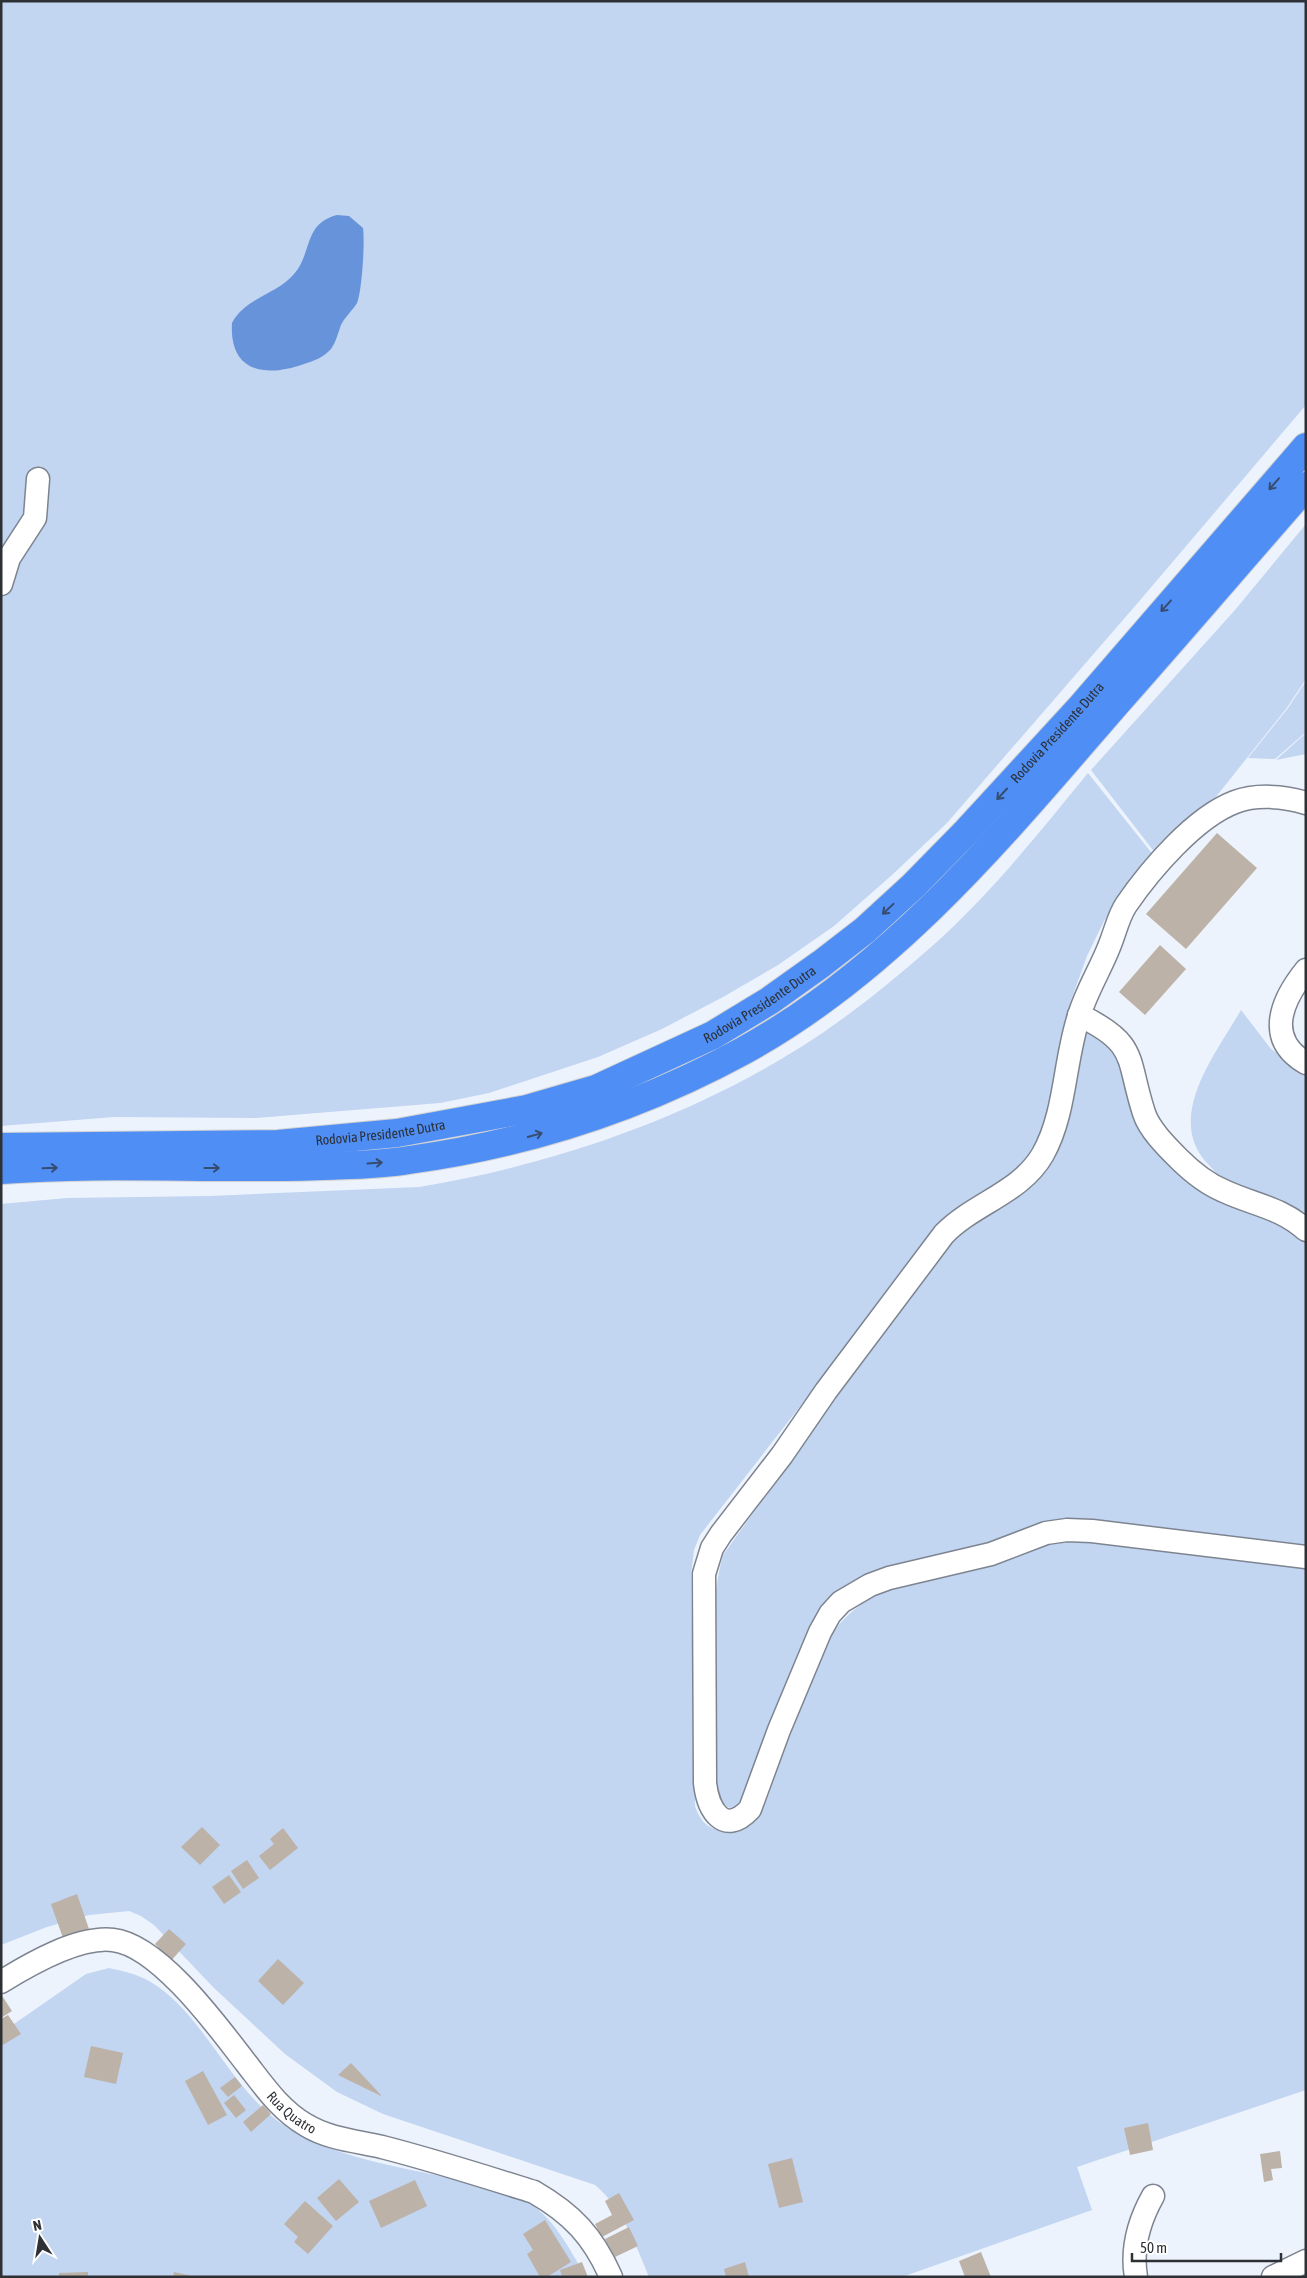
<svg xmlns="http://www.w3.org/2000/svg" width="1307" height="2278" font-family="'Asap Condensed',sans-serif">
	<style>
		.green { fill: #c2d5f1 }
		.water { fill: #6793da }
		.building { fill: #bdb2a7 }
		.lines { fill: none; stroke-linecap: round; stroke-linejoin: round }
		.minor-casing { stroke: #7d8490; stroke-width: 25 }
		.motorway-casing { stroke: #d1d1d3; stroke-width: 30 }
		.minor { stroke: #fff; stroke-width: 22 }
		.motorway { stroke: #4e8ef5; stroke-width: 28 }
		.oneway { stroke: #374c6f }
		.labels { text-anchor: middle; stroke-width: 4; stroke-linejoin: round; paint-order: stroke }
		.street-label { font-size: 14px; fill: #2d3035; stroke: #fff }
	</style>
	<rect width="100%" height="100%" fill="#ecf3fd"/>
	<path class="green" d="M1,1h1305v404l-164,193 -195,225 -55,52 -58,51 -56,39 -55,32 -61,32 -64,28 -109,36 -49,10 -184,15 -142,-1 -113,9z
		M1306,524v155l-20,30 -75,94 -55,51 -65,-84 144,-160z
		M1306,681v51l-31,27 -27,-1 40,-50z
		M1306,733v21l-30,6z
		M1088,773l66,83 -28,31 -22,34 -17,35 -17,47 -15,66 -9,55 -24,46 -87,60 -18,21 -25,37 -192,247 -6,15 -3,24 4,232c4,12 11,23 26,24 11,1 24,-1 32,-9 14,-13 19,-39 26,-56 14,-38 29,-77 43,-115 15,-27 31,-43 59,-57l171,-50 27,-5 227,26v526l-229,77 15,43 -190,67h-253c-13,-32 -27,-70 -54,-92l-212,-71 -46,-22 -52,-38 -71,-66 -60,-63 -13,-9 -12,-5 -40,4 -42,12 -46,18v-741l66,-6 143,-2 209,-9c133,-22 268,-68 382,-140 46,-29 89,-64 129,-99 59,-52 108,-114 158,-175z
		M1241,1010l30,39 35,25v141c-24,-17 -56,-20 -81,-34 -7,-5 -13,-13 -19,-19 -41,-46 11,-110 35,-152z
		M1082,1022l34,24 15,57 112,102 63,34v314l-198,-24 -256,59 -109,213 -9,7c-12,0 -15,-8 -18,-18 -1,-73 -12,-165 7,-235l226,-314 74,-51z
		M109,1968c13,3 28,6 40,13 56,32 80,110 139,147 45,29 113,39 165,51 26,6 53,10 76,24 26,16 42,49 57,74h-585v-244l85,-59z"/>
	<path class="water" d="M337,215l12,1 14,12c2,13 -1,64 -6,75 -5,8 -12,14 -16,22 -3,8 -5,17 -10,24 -7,8 -17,12 -27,15 -39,14 -75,8 -72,-41 14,-26 44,-28 62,-49 19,-22 9,-50 43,-59z"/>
	<path class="building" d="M1217,833l40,35 -71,81 -40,-35z
		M1160,945l26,24 -41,46 -26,-23z
		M202,1827l18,18 -20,20 -19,-18z
		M283,1828l15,20 -28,22 -11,-14 15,-12 -4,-5z
		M247,1860l12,18 -16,11 -12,-18z
		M229,1875l12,17 -17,12 -12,-17z
		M77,1894l12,35 -26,9 -12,-34z
		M169,1929l17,15 -17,19 -13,-11 3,-4 -4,-4z
		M278,1959l26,24 -21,22 -25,-24z
		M1,1994l11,17 -11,7z
		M8,2015l13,19 -20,12v-27z
		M91,2046l32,7 -7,31 -32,-7z
		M351,2063l30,32v1l-43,-21z
		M203,2071l24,44 -19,10 -23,-44z
		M235,2077l7,9 -14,11 -8,-9z
		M234,2095l12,15 -10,8 -12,-15z
		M263,2105l8,9 -20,18 -8,-10z
		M1148,2123l5,27 -23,5 -6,-27z
		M1280,2151l2,17 -11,1 2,11 -9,2 -4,-28z
		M792,2158l11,44 -24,6 -11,-44z
		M339,2179l20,23 -23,19 -19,-23z
		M415,2180l12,26 -46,22 -12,-27z
		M619,2193l15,27 -32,17 -7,-13 17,-9 -7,-14z
		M305,2201l28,25 -25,28 -14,-12 4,-5 -14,-13z
		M545,2220l26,42 -24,15h-7l-13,-23 6,-4 -10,-16z
		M629,2227l9,19 -23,11 -10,-18z
		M981,2252l10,25h-26l-6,-16z
		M582,2262l6,15h-26l-2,-7z
		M745,2262l4,15h-23l-2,-8z
		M88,2272v5h-29v-4z
		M174,2272l18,4v1h-19z"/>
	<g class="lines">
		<defs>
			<g id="minor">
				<path d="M1,584l8,-26 26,-40 3,-39"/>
				<path d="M1306,803c-22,-7 -50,-9 -71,-1 -40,15 -85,68 -109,103 -8,12 -11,28 -17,42 -9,23 -23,45 -30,69 -15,45 -13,97 -36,138 -22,39 -69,49 -99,80l-118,157 -44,64 -61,79 -9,14 -8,26 1,209c3,27 19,54 45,26l29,-79 41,-98 10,-18 11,-12 29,-17 19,-7 102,-24 55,-21 21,-3 25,1 214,26"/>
				<path d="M1306,970c-25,31 -41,69 0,93"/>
				<path d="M1079,1015c60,29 47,43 65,98 5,16 22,33 34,45 13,13 29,26 46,33 30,14 56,16 82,39"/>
				<path id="s1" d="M1,1982c29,-18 77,-46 112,-42 46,5 106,88 133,123 18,23 34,47 60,62 23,14 50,16 76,22 51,13 101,29 152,45 38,22 59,44 77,85"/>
				<path d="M1136,2277c-5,-29 3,-56 17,-81"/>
				<path d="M1273,2277l33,-16"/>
			</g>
			<g id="motorway">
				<path id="s2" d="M1,1147l277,-3 119,-11 130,-24 69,-20 117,-54 56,-34 52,-37 44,-34 48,-44 54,-55 114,-124 225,-260"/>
				<path d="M1,1170c107,-8 215,0 322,-4 29,-1 58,-1 86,-6 117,-16 231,-53 334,-109 151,-83 261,-218 372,-346 64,-72 127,-146 191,-219"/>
			</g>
		</defs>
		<use href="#minor" class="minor-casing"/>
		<use href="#motorway" class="motorway-casing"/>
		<use href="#minor" class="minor"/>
		<use href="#motorway" class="motorway"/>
	</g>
	<defs><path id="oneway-shaft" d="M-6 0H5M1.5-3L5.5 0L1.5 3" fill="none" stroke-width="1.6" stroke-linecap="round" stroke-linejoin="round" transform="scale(1.25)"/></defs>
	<g class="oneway">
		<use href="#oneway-shaft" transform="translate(1274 484) rotate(131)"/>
		<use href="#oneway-shaft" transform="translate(1166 606) rotate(132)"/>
		<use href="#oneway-shaft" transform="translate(1002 794) rotate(133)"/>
		<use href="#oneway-shaft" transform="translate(888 909) rotate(137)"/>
		<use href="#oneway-shaft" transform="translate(535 1135) rotate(-15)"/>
		<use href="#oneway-shaft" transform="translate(375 1163) rotate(-4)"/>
		<use href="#oneway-shaft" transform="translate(50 1168) rotate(-2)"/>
		<use href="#oneway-shaft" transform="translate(212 1168)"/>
	</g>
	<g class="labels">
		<g class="street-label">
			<text dy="5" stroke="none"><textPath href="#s2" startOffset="1190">Rodovia Presidente Dutra</textPath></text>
			<text dy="5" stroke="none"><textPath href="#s2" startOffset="785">Rodovia Presidente Dutra</textPath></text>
			<text dy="5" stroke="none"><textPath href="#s2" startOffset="380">Rodovia Presidente Dutra</textPath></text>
			<text dy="5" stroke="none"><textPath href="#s1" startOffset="374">Rua Quatro</textPath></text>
		</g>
	</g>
	<rect width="1307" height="2278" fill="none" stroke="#2d3035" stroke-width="5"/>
	<g transform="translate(40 2238) rotate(348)" stroke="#ffffff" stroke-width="4" paint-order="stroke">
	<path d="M0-4L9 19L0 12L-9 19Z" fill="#2d3035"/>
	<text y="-8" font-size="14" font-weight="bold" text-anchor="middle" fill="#2d3035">N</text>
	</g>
	<path d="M1132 2253v8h149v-8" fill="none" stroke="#2d3035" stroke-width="2.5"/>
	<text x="1140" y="2253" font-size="15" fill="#2d3035" stroke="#ffffff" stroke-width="4" paint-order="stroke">50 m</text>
</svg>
